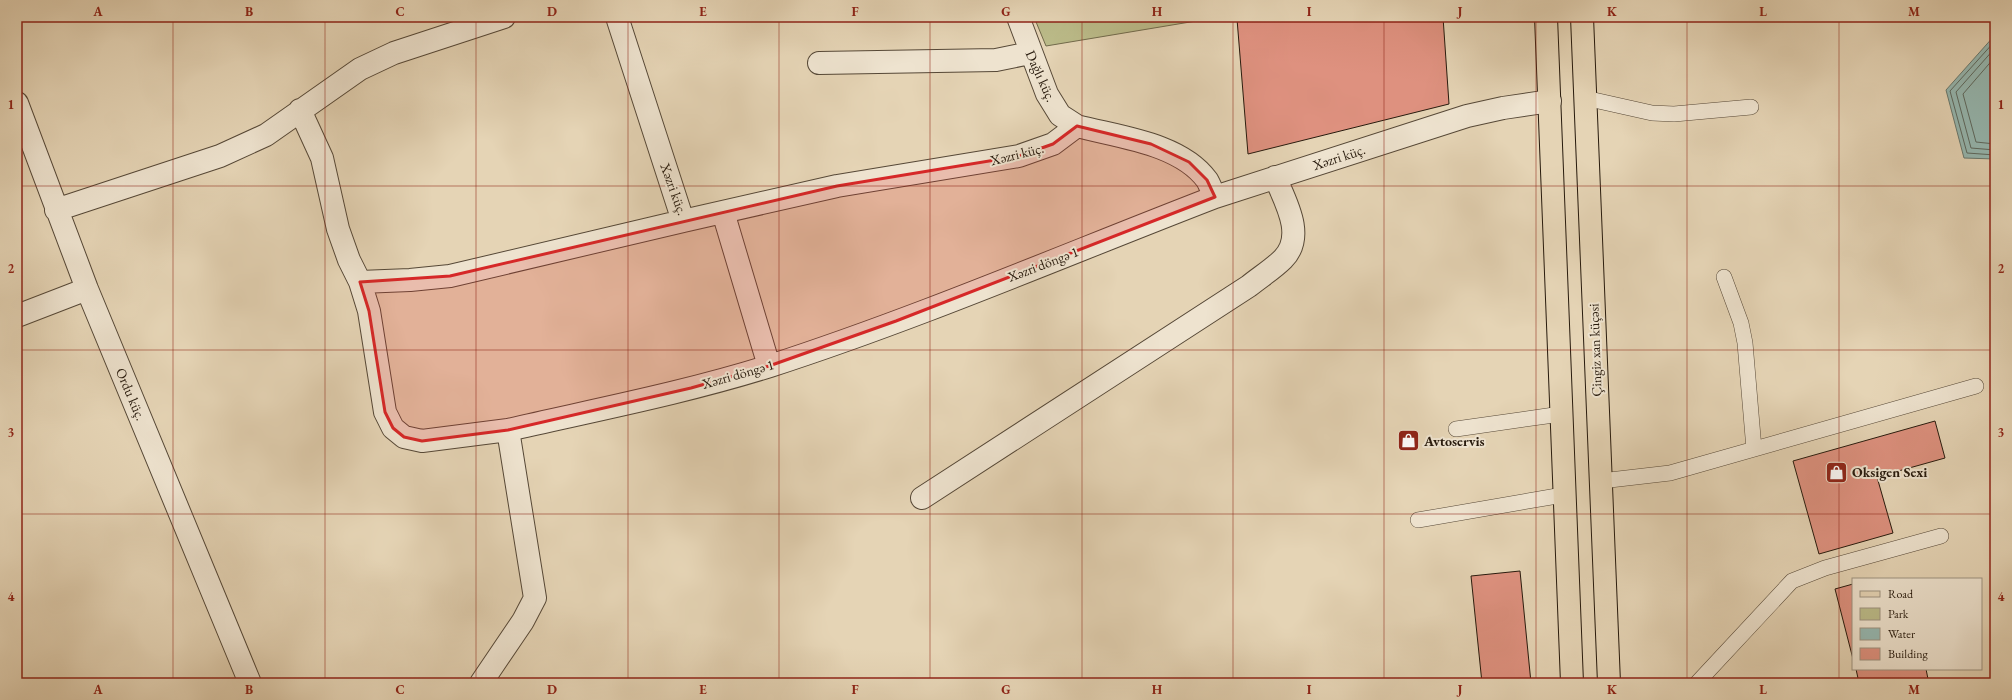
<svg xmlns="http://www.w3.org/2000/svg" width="2012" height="700" font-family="'EB Garamond',serif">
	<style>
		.green { fill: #bbbb89; stroke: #716a4b }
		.water { fill: #96b8b1; stroke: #6a796f }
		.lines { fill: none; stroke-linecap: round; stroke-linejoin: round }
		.shore { stroke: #5e695f; stroke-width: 1 }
		.building { fill: #de917f; stroke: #271a0d }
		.service-casing { stroke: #564837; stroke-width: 16 }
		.minor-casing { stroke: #564837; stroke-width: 24 }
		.primary-casing { stroke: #271a0d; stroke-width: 24 }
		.service { stroke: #eee3cf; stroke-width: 15 }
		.minor { stroke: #eee3cf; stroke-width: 22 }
		.primary { stroke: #e5d4b5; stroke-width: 22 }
		.marked { fill: #d62828; fill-opacity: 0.2; stroke: #d62828; stroke-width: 3; stroke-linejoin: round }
		.grid { fill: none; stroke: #8f2418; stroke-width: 1; stroke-opacity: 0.55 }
		.labels { text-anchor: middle; stroke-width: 4; stroke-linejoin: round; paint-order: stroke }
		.street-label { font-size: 14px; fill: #271a0d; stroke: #eee3cf }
		.poi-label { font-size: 14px; font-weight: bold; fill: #271a0d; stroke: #eee3cf; text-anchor: start }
		.neatline { fill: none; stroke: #8f2418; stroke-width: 1.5 }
		.grid-label { font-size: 13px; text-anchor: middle; font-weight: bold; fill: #8f2418 }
	</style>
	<rect width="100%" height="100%" fill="#e5d4b5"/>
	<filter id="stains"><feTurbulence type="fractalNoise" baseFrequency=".005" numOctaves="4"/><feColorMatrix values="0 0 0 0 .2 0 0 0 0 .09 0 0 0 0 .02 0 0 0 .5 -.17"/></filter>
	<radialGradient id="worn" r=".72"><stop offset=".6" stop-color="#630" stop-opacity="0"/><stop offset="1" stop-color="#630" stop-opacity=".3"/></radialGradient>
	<path class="green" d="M1034,17h186l-174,29z"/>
	<path class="water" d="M1995,35v124l-31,-1 -18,-68z"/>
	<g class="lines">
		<path class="shore" d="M1995,41l-45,50 17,62 28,2
			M1995,48l-39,44 15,56 24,2
			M1995,57l-32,37 13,48 19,2"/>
	</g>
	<path class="building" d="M1252,17h191l6,87 -201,50 -11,-135z
		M1935,421l10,37 -68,19 16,56 -74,21 -26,-93z
		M1520,571l11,112h-49l-11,-107z
		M1853,584v75l-18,-70z
		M1856,669h70l2,10 -14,4h-55z"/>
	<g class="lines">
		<defs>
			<path id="service" d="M1585,98l67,15 22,1 77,-7
				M1724,277l17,46 4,20 9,106
				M1456,429l105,-15
				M1601,481l69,-8 306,-87
				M1418,520l145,-25
				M1697,683l95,-102 33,-13 116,-32"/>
			<path id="minor" d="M617,17l66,204 154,-35 182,-30 34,-12 24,-18c41,11 103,17 130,54 3,5 5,11 8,17l252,-81 36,-8 47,-7
				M1018,17l29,77 13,21 17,11
				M819,63l177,-3 34,-7
				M17,103l70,186 163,394
				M300,110l22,48 16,71 11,31 11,22 9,29 16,101 8,16 11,9 18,4 86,-11
				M56,210l164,-54 46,-21 94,-66 34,-16 110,-36
				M723,212l46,154
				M360,282l50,-2 40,-4 233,-55
				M17,316l70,-27
				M922,498l327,-212c11,-9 24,-17 34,-27 23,-23 2,-58 -8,-82
				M481,683l42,-62 12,-23 -27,-168c87,-20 176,-37 262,-64 151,-49 297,-112 445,-169"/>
			<path id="primary" d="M1546,17l26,666
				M1582,17l27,666"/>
		</defs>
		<use href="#service" class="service-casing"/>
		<use href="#minor" class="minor-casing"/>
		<use href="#primary" class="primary-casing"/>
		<use href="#service" class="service"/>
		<use href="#minor" class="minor"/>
		<use href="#primary" class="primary"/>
	</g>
	<path class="marked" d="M1077,126l74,18 38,18 18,18 8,17 -319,124 -127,45 -78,22 -183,42 -86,11 -18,-4 -11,-9 -8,-16 -16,-101 -9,-29 90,-6 387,-90 182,-30 34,-12z"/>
	<path class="grid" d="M173,17v666M325,17v666M476,17v666M628,17v666M779,17v666M930,17v666M1082,17v666M1233,17v666M1384,17v666M1536,17v666M1687,17v666M1839,17v666M17,186h1978M17,350h1978M17,514h1978"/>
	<defs>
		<symbol id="shop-square" viewBox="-11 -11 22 22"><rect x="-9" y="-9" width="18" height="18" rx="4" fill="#8f2418" stroke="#eee3cf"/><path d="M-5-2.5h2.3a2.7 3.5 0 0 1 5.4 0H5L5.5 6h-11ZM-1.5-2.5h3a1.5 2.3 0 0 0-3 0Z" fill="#fff"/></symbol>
	</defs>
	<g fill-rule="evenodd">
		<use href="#shop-square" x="1396" y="428" width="25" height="25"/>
		<use href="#shop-square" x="1824" y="460" width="25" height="25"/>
	</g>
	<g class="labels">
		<g class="street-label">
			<text transform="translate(1041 76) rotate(66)" y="5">Dağlı küç.</text>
			<text transform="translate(1017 154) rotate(-14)" y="5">Xəzri küç.</text>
			<text transform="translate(1339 157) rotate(-18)" y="5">Xəzri küç.</text>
			<text transform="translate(674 189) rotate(70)" y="5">Xəzri küç.</text>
			<text transform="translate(1043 264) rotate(-21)" y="5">Xəzri döngə 1</text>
			<text transform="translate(1595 350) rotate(-92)" y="5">Çingiz xan küçəsi</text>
			<text transform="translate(738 374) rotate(-16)" y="5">Xəzri döngə 1</text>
			<text transform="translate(131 394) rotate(67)" y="5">Ordu küç.</text>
		</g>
		<g class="poi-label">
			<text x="1424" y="446">Avtoservis</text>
			<text x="1852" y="477">Oksigen Sexi</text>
		</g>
	</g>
	<rect width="2012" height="700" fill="none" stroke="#e5d4b5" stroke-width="44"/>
	<rect x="1852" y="578" width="130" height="92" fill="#eee3cf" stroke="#9e9381"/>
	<rect x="1860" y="591" width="20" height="6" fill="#e5d4b5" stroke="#9e9381"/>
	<text x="1888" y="598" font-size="12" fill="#271a0d">Road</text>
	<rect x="1860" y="608" width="20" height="12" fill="#bbbb89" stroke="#9e9381"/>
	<text x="1888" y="618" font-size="12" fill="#271a0d">Park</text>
	<rect x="1860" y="628" width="20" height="12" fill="#96b8b1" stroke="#9e9381"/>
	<text x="1888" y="638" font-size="12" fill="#271a0d">Water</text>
	<rect x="1860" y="648" width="20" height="12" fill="#de917f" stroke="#9e9381"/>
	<text x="1888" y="658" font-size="12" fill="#271a0d">Building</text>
	<rect x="22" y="22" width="1968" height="656" class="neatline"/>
	<g class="grid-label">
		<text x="98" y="16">A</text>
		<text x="249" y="16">B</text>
		<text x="400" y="16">C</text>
		<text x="552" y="16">D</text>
		<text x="703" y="16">E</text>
		<text x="855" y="16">F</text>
		<text x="1006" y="16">G</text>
		<text x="1157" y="16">H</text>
		<text x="1309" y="16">I</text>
		<text x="1460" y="16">J</text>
		<text x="1612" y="16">K</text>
		<text x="1763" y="16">L</text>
		<text x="1914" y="16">M</text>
		<text x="11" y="109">1</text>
		<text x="2001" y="109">1</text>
		<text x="11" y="273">2</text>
		<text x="2001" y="273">2</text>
		<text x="11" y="437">3</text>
		<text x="2001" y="437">3</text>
		<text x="11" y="601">4</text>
		<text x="2001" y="601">4</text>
		<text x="98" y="694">A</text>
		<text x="249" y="694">B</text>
		<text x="400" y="694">C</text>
		<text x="552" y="694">D</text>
		<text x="703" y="694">E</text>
		<text x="855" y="694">F</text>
		<text x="1006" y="694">G</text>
		<text x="1157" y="694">H</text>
		<text x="1309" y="694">I</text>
		<text x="1460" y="694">J</text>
		<text x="1612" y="694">K</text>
		<text x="1763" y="694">L</text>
		<text x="1914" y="694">M</text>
	</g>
	<rect width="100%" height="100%" filter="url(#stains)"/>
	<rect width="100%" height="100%" fill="url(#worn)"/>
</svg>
